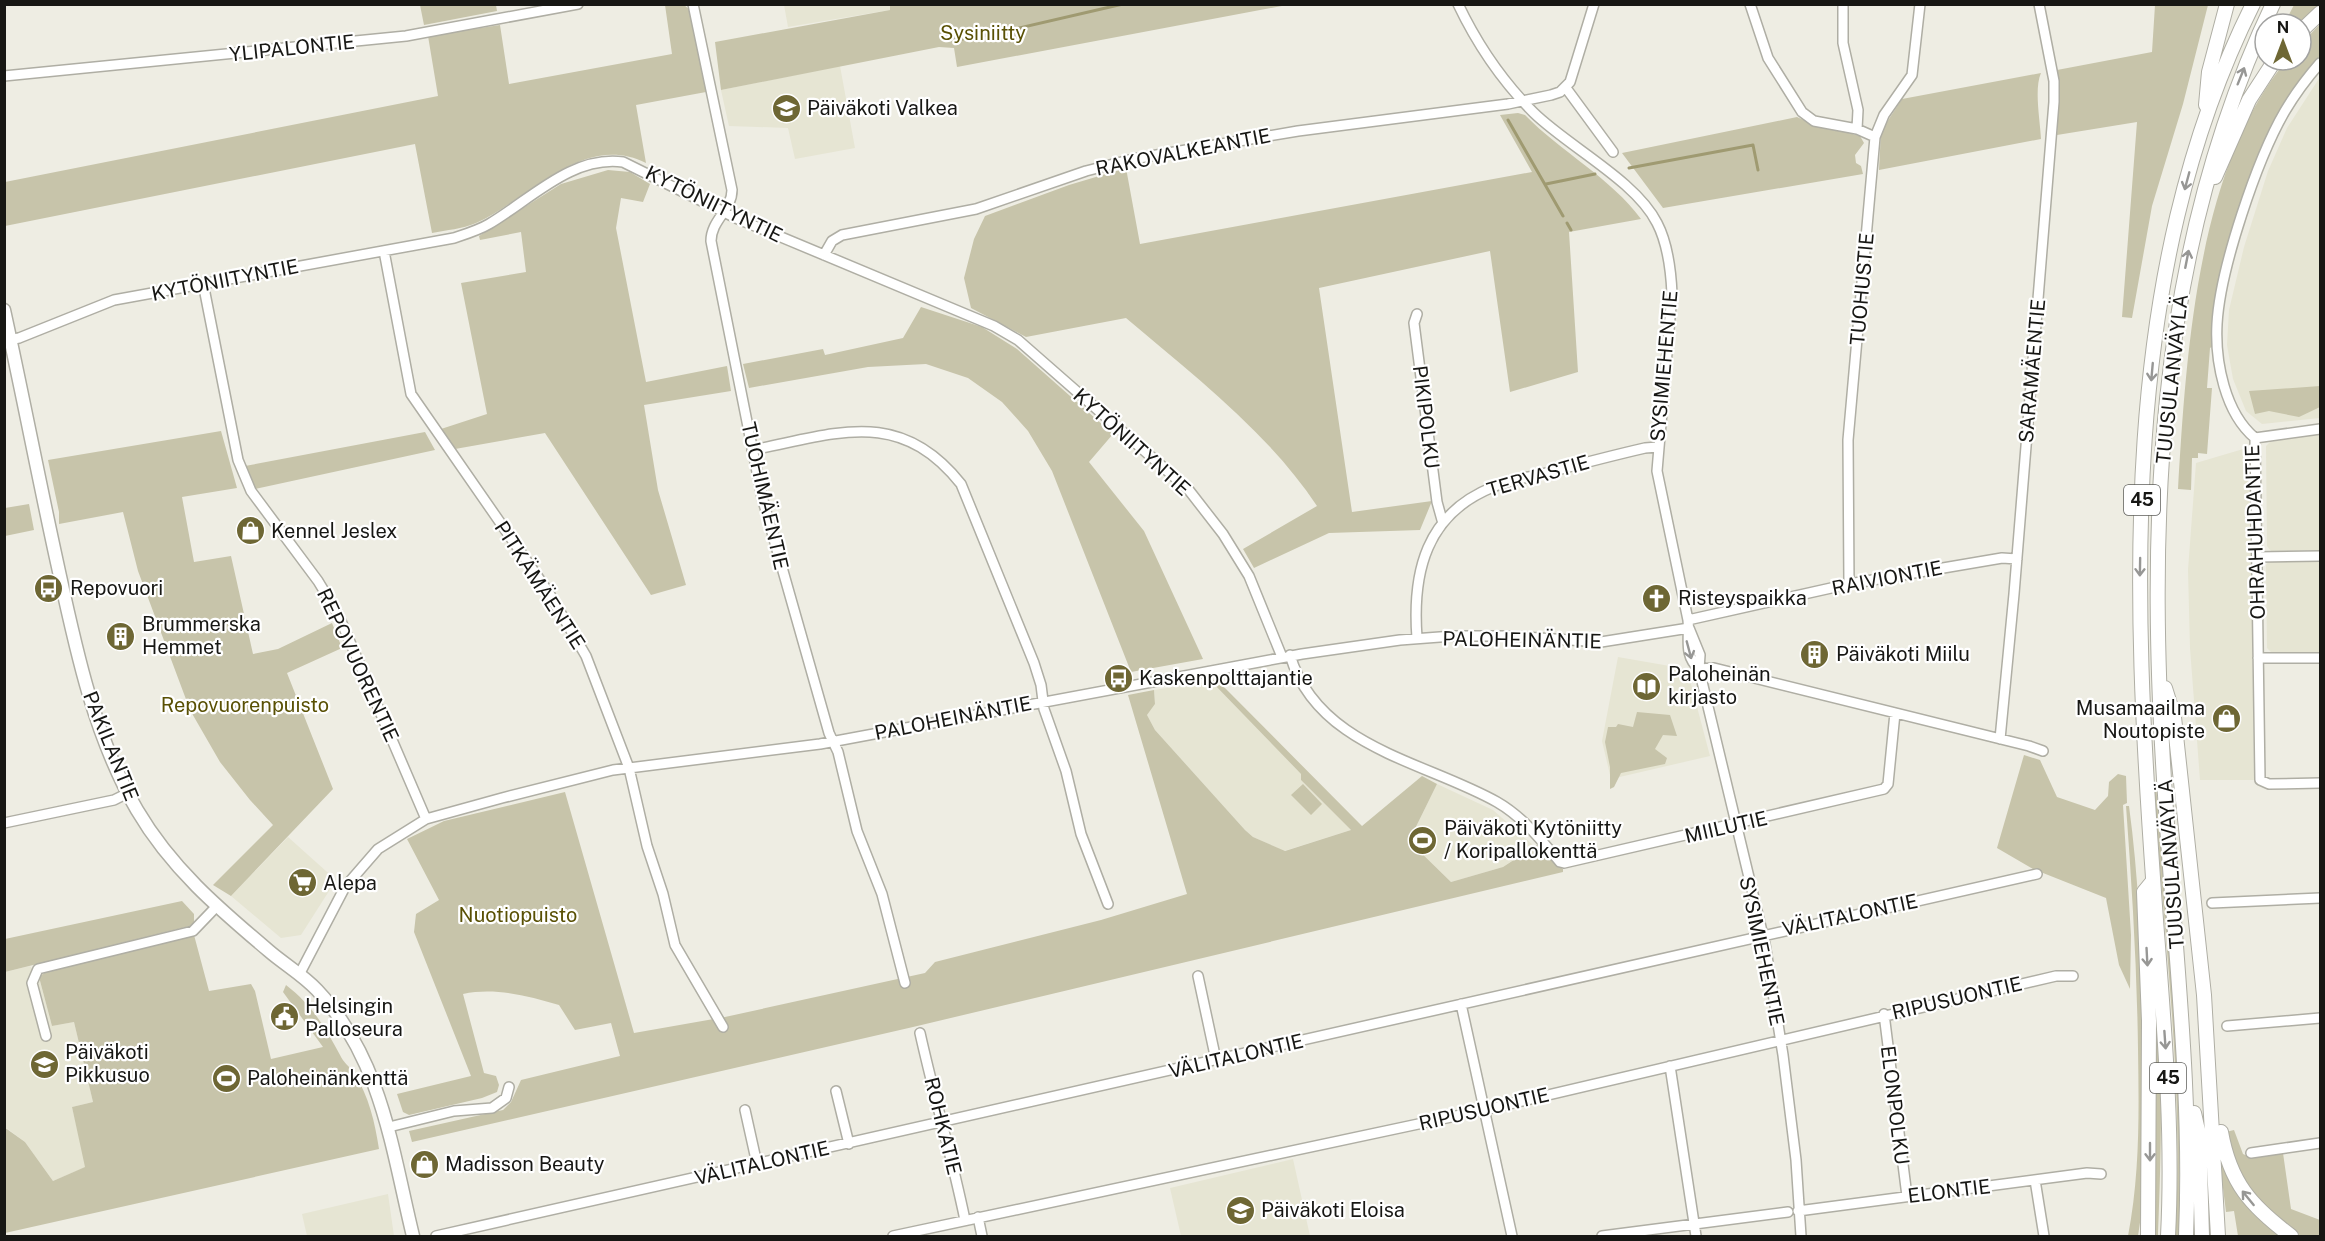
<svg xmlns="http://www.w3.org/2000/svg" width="2325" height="1241" font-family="'Public Sans',sans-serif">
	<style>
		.built { fill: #e6e5d3 }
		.green { fill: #c7c4aa }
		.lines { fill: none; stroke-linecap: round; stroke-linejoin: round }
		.stream { stroke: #9f9a71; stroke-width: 3 }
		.minor-casing { stroke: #afaea4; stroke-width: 12 }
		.major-casing { stroke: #afaea4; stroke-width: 15 }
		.highway-casing { stroke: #afaea4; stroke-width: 16 }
		.minor { stroke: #fff; stroke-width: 9 }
		.major { stroke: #fff; stroke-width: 12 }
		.highway { stroke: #fff; stroke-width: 14 }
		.oneway { stroke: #979795 }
		.labels { text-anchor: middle; stroke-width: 4.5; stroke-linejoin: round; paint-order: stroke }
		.shield { fill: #fff; stroke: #5d5d5a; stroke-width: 1.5 }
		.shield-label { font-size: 18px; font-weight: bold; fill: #171714 }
		.park-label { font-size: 20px; fill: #595004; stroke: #fff }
		.street-label { font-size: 20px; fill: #171714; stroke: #fff }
		.poi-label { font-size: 20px; fill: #171714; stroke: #fff; text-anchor: start }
	</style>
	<rect width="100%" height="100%" fill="#eeede3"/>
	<path class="built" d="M784,5h106v5l-102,17z
		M840,66l15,82 -60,11 -7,-31 -59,-2 -8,-36z
		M2320,77v341l-58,6 -16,-13 -13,-32 -6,-34 2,-35 15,-63 24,-76 19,-43z
		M2320,434v116l-49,1 -4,-5 -1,-100 4,-4z
		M2250,447l4,333h-54l-10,-132 -2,-78 8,-107z
		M2320,560v93h-48l-5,-5 -1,-83 3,-4z
		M1618,657l69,12 23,87 -99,23 -9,-38z
		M1211,681l90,93v6l50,50 -67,21 -31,-14 -8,-7 -90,-100 -8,-15 8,-11 -1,-14z
		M1437,784l56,26 41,36 -31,21 -52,15 -42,-41z
		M288,837l48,43 -35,55 -20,3 -50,-42z
		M30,966l9,11 13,49 22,-4 19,80 -21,5 14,60 -33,14 -28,-39 -20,-15v-155z
		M1293,1159l17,77h-129l-11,-48z
		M388,1194l6,42h-87l-5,-22z"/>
	<path class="green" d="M420,5h76l1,6 -73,14z
		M665,5h19l6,5 16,82 -70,13 10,58c-63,-32 -118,37 -170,60 -14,6 -29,7 -44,10l-17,-89 -410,82v-44l433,-86 -10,-60 72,-11 9,59 163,-30z
		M890,5v-1l397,1 -330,62 -3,-19 -15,-1 -218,43 -6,-48 175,-32z
		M2155,5h53l-25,99 -31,102 -20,112 -10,-1 15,-195 -80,13 2,-35 -2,-30 95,-18z
		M2294,5h24l-18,19h-16z
		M2320,24v32l-30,38 -20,34 -27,71 -30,147 -3,2 -3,40h5l-5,66 -9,-1v5h-6l-1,32 -13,-1c8,-133 19,-323 109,-429h14v-16z
		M2041,73c-7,16 -1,46 0,66l-162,31 2,-39 21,-32z
		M1518,113l7,2c36,37 86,63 116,104l-72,13 9,140 -68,20 -20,-141 -171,37 33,224 80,-11 -12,29 -91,3 -75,35 -11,-19 74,-43c-49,-74 -124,-131 -191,-188l-100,19 -55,-29 -7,-30 10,-39 11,-23 84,-31 57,-17 14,76 392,-72 -32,-57z
		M1797,117l13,6 50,13 4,7 -9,12 1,8 5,3 2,8 -200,34 -41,-55z
		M608,170l22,2 20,12 -7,18 -22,-4 -5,30 30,154 81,-16 4,25 -87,14 14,85 28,95 -35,10 -106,-162 -90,16 -14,-20 46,-15 -26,-131 65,-11 -5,-40 -41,8 -1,-4 82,-52z
		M921,307l61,20 35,22 96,85 -24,28 55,69 59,128 -72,13 -79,-201 -24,-40 -26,-29 -34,-24 -42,-14 -58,3 -119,21 -6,-24 80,-15 2,6 78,-17z
		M2320,386v21l-21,10 -30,-6 -14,3 -6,-23z
		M221,431l16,57 -55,9 12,65 37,-6 22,98 25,-5 54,-26 10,25 -55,25 46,116 -102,107 -18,-11 60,-60 -23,-25 -30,-38 -30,-52 -52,-139 -15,-59 -64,12v-12l-11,-52z
		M425,432l10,18 -180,39 -10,-23z
		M29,504l5,26 -29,6v-28z
		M1223,677l-2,7 141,142 60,-50 15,8 -28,57 42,41 52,-15 35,-23 17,20 8,5v3l-650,155 -501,115 -3,-11 94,-21 8,-8 10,-22 99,-24 -9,-33 -36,7 -16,-25c-31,-9 -64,-18 -96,-11l21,79 12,3 3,9 -2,7 -15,6 -73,17 -6,-3 -6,-18 74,-18 -57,-144 2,-18 23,-14 -32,-61 37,-18 121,-29 69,241 91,-16 200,-44 10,-11 166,-42 86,-26 -59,-199 26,-5 1,14 -8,11 8,15 90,100 8,7 32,14 66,-21 -50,-50v-6l-90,-93z
		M1637,712l33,3 7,21 -14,-1 -8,14 12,9 -2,6 -44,9 -7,14 -4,2v-22l-5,-25 3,-15h8l2,-3 15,3z
		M2024,755l16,5 17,37 38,13 13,-14 1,-14 9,-8 8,2 1,27 -4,2 8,130 -1,54 -11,-24 -13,-67 -73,-29 -36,-21z
		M1303,784l19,20 -11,11 -20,-20z
		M2154,784h2l24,297 -1,155h-4c10,-150 -12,-302 -21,-452z
		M2126,806h3c18,133 13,269 13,403l-4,27h-10c12,-62 11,-124 10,-187 -1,-81 -6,-162 -12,-243z
		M182,901l12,13v11l-189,47v-33z
		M194,935l15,56 42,-7 4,7 16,68 52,-12 -40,-55 3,-7c26,20 39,42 54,70 3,7 10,12 14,18 15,23 21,50 25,76l-374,84 -1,-106 21,15 28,39 32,-14 -13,-60 21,-5 -19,-80 -22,4 -13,-49 9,-7z
		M2154,1030c12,15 5,176 4,206h-4l2,-83z
		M2234,1130l9,24 7,3 33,-4 8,56 29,11v16h-19l-27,-20 -32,-35 -16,-49z
		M2219,1156l63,80h-44l-4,-25 -8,1z"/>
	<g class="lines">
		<path class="stream" d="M955,40l34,-5 134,-31
			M1508,120l55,96
			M1629,168l124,-23 5,25
			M1546,184l49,-10
			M1567,223l4,7"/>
		<defs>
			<path id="minor" d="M693,4l39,186c0,20 -21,30 -21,51l51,256 67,236 9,19 19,79 25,63 23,89
				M1458,4c19,40 45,78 76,109 35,34 102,68 123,110 11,21 14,48 15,71l-15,177 31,149c2,18 -5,35 11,49
				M1750,4l18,54 34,54 12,9 43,8 18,8
				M1843,6v37l15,67 -1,19
				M2320,63c-13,15 -25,31 -35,48 -28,48 -65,158 -68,213 -2,38 8,89 38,114l5,342 9,4 51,-1
				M4,76l402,-40 172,-32
				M1566,88l47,64
				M384,251l27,143 138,199 37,63 43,112 18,78 16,48 12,51 48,82
				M824,255l8,-14 10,-6 134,-26 110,-38 47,-12 165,-28 210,-27 43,-9 9,-3 10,-10 24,-78
				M203,283l35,177 13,31 67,90 20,33 88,205
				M1417,314l-3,9 23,179 5,18
				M4,341l15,-3 95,-38 340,-62c12,-4 25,-8 35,-14 41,-24 83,-69 134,-62l115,57 256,107 24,14 170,149 35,45 26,42 33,81
				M2255,438l65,-9
				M752,450c84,-16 147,-44 209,34l73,179 7,22 3,24 22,62 15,63 27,70
				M2257,557l63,-1
				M1849,584l-1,-144 27,-303 9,-22 28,-40 8,-71
				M1688,620l161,-36 153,-26 15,1
				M1689,628l11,27 -1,14 66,275 18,111 13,105 5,76
				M1417,638c-5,-66 9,-124 76,-151 15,-7 33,-9 49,-13 34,-9 68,-18 103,-26l13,-1
				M1290,655c27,92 134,106 207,147 26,15 44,38 63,60l4,1 320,-74 4,-5 7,-71
				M2258,658h62
				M1699,669l15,-1 315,78 14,5
				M2000,739l14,-145 40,-492v-21l-15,-77
				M4,823l110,-23 14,-7
				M2212,903l108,-5
				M299,975l46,-88 33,-38 48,-30 76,-21 111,-28 207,-26 482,-90 98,-14 53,-4h56l92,6 88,-14
				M1198,976l18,84
				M1461,1004l51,232
				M1884,1014l23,182
				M2227,1026l93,-8
				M920,1033c14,63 32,124 45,187
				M46,1036l-14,-53 6,-14 155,-38 24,-25
				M1670,1066l26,170
				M836,1091l13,53
				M745,1110l12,54
				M389,1127l65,-16 38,-3 14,-10 3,-11
				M2251,1153l69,-10
				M2035,1180l9,56
				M1798,1211l289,-38 14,1
				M978,1217l4,19
				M436,1236l1601,-362
				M893,1236l591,-126 572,-134h17
				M1602,1236l186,-24"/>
			<path id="major" d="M4,310c19,86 35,171 54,257 18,83 36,169 79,243 34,58 81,98 132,141 15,13 34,24 48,39 65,69 75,160 96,246"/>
			<path id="highway" d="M2301,31l19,-18
				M2206,105l3,-33 18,-68
				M2215,177l34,-77 26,-40
				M2165,688l9,29 30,278 14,241
				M2194,1113l5,22 3,101
				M2221,1132c9,51 30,74 70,104
				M2148,1236l1,-215 -5,-129 9,-11
				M2168,1236c6,-115 -6,-229 -14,-344 -21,-295 -37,-615 99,-888
				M2186,1236c6,-143 -11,-283 -20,-426 -19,-274 -14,-553 107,-806"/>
		</defs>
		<use href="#minor" class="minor-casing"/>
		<use href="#major" class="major-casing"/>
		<use href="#highway" class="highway-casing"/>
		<use href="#minor" class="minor"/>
		<use href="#major" class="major"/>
		<use href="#highway" class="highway"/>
	</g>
	<defs><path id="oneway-shaft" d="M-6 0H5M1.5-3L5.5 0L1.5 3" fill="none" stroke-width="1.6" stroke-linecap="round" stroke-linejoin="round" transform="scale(1.5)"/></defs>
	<g class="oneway">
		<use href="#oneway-shaft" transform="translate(2241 76) rotate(-68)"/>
		<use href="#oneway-shaft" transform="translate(2187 181) rotate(105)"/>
		<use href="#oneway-shaft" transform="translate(2187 259) rotate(-79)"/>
		<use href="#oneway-shaft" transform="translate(2152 372) rotate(95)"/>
		<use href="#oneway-shaft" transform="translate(2140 567) rotate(91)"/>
		<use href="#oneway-shaft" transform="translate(1689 650) rotate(75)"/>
		<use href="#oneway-shaft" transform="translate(2147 957) rotate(87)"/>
		<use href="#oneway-shaft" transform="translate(2165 1040) rotate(86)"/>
		<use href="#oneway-shaft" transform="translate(2150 1152) rotate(90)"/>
		<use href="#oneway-shaft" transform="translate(2248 1198) rotate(-129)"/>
	</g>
	<defs>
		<symbol id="school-disc" viewBox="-11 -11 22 22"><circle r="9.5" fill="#6e6734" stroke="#fff"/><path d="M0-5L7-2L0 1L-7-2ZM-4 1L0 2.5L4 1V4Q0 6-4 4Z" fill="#fff"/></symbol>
		<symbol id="shop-disc" viewBox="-11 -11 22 22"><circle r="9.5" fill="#6e6734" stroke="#fff"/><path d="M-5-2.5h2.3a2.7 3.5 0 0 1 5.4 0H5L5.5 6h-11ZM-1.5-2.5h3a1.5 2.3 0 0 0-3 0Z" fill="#fff"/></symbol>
		<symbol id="bus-disc" viewBox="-11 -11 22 22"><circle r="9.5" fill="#6e6734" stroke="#fff"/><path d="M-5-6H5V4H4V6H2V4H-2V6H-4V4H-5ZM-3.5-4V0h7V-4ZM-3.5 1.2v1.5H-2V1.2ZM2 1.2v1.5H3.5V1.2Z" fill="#fff"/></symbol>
		<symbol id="church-disc" viewBox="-11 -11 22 22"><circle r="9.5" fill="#6e6734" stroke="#fff"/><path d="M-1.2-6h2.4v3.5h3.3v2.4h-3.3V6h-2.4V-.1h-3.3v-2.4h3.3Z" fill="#fff"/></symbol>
		<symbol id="building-disc" viewBox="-11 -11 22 22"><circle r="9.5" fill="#6e6734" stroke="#fff"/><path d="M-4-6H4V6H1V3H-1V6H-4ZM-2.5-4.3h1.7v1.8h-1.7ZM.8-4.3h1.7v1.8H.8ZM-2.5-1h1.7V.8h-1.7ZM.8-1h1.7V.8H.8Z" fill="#fff"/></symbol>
		<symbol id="library-disc" viewBox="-11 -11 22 22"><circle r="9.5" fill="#6e6734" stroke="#fff"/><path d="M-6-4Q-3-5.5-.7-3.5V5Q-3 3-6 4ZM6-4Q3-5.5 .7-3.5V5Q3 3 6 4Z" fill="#fff"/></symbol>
		<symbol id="stadium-disc" viewBox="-11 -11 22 22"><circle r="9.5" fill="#6e6734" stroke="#fff"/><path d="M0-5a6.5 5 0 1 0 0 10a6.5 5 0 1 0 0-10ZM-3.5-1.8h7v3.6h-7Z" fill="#fff"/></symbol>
		<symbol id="supermarket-disc" viewBox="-11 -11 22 22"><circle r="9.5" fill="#6e6734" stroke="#fff"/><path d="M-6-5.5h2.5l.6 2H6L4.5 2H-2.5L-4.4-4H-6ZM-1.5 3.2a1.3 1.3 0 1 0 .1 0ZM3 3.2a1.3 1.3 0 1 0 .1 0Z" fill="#fff"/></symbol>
		<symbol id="civic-disc" viewBox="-11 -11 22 22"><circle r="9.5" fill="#6e6734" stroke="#fff"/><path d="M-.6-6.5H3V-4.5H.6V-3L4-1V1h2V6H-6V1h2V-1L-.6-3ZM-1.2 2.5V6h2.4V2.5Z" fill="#fff"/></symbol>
	</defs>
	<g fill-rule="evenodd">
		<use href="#school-disc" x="770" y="92" width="33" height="33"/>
		<use href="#shop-disc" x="234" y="514" width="33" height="33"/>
		<use href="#bus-disc" x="32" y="572" width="33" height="33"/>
		<use href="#church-disc" x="1640" y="582" width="33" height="33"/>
		<use href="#building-disc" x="104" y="620" width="33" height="33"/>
		<use href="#building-disc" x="1798" y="638" width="33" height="33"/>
		<use href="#bus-disc" x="1102" y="662" width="33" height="33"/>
		<use href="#library-disc" x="1630" y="670" width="33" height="33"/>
		<use href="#shop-disc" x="2210" y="702" width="33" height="33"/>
		<use href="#stadium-disc" x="1406" y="824" width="33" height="33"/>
		<use href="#supermarket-disc" x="286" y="866" width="33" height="33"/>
		<use href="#civic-disc" x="268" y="1000" width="33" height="33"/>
		<use href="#school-disc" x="28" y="1048" width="33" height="33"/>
		<use href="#stadium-disc" x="210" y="1062" width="33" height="33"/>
		<use href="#shop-disc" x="408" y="1148" width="33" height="33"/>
		<use href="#school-disc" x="1224" y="1194" width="33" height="33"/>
	</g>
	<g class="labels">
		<g class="shield">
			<rect x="2124" y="485" width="36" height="30" rx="4.5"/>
			<rect x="2150" y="1063" width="36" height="30" rx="4.5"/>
		</g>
		<g class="shield-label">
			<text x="2142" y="506">45</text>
			<text x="2168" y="1084">45</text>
		</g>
		<g class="park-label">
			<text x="983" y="40">Sysiniitty</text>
			<text x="245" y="712">Repovuorenpuisto</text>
			<text x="518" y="922">Nuotiopuisto</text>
		</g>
		<g class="street-label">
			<text transform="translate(292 48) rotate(-6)" y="7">YLIPALONTIE</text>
			<text transform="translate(1183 152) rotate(-11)" y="7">RAKOVALKEANTIE</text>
			<text transform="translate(714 204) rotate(26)" y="7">KYTÖNIITYNTIE</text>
			<text transform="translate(225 280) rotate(-11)" y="7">KYTÖNIITYNTIE</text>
			<text transform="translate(1862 289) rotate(-85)" y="7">TUOHUSTIE</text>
			<text transform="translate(1664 366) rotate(-85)" y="7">SYSIMIEHENTIE</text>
			<text transform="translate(2032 371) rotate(-85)" y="7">SARAMÄENTIE</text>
			<text transform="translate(2172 379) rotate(-84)" y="7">TUUSULANVÄYLÄ</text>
			<text transform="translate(1426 417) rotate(83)" y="7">PIKIPOLKU</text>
			<text transform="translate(1132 442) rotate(42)" y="7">KYTÖNIITYNTIE</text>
			<text transform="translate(1538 476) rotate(-16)" y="7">TERVASTIE</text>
			<text transform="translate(765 496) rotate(77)" y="7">TUOHIMÄENTIE</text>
			<text transform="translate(2255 532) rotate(-92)" y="7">OHRAHUHDANTIE</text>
			<text transform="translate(1887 578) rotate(-11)" y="7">RAIVIONTIE</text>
			<text transform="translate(540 585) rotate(57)" y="7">PITKÄMÄENTIE</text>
			<text transform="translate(1522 640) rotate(1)" y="7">PALOHEINÄNTIE</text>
			<text transform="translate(358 665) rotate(65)" y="7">REPOVUORENTIE</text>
			<text transform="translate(953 718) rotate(-11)" y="7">PALOHEINÄNTIE</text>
			<text transform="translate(111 746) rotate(68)" y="7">PAKILANTIE</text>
			<text transform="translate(1726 827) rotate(-13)" y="7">MIILUTIE</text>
			<text transform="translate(2171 864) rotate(-94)" y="7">TUUSULANVÄYLÄ</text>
			<text transform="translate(1850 915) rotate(-12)" y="7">VÄLITALONTIE</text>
			<text transform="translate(1762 951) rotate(78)" y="7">SYSIMIEHENTIE</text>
			<text transform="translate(1957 998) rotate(-13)" y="7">RIPUSUONTIE</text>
			<text transform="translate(1236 1056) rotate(-13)" y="7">VÄLITALONTIE</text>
			<text transform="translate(1895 1105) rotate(83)" y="7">ELONPOLKU</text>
			<text transform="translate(1484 1109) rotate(-13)" y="7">RIPUSUONTIE</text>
			<text transform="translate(943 1126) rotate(76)" y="7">ROHKATIE</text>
			<text transform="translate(762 1163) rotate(-13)" y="7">VÄLITALONTIE</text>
			<text transform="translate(1949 1191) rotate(-7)" y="7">ELONTIE</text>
		</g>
		<g class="poi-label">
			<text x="807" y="115">Päiväkoti Valkea</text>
			<text x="271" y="538">Kennel Jeslex</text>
			<text x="70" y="595">Repovuori</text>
			<text x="1678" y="605">Risteyspaikka</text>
			<text x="142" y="631">Brummerska<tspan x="142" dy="23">Hemmet</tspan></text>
			<text x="1836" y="661">Päiväkoti Miilu</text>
			<text x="1668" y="681">Paloheinän<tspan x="1668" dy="23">kirjasto</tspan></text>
			<text x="1139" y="685">Kaskenpolttajantie</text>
			<text x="2205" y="715" text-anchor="end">Musamaailma<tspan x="2205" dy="23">Noutopiste</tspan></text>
			<text x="1444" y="835">Päiväkoti Kytöniitty<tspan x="1444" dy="23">/ Koripallokenttä</tspan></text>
			<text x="323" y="890">Alepa</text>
			<text x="305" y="1013">Helsingin<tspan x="305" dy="23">Palloseura</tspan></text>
			<text x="65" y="1059">Päiväkoti<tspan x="65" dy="23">Pikkusuo</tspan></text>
			<text x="247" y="1085">Paloheinänkenttä</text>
			<text x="445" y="1171">Madisson Beauty</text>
			<text x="1261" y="1217">Päiväkoti Eloisa</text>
		</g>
	</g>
	<rect width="2325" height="1241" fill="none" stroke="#171714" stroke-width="12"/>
	<g transform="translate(2283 42)"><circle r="28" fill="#ffffff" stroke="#a2a2a1" stroke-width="1.5"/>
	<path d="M0-4.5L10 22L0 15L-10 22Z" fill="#6e6734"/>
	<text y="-9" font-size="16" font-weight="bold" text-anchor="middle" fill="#171714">N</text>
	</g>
</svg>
